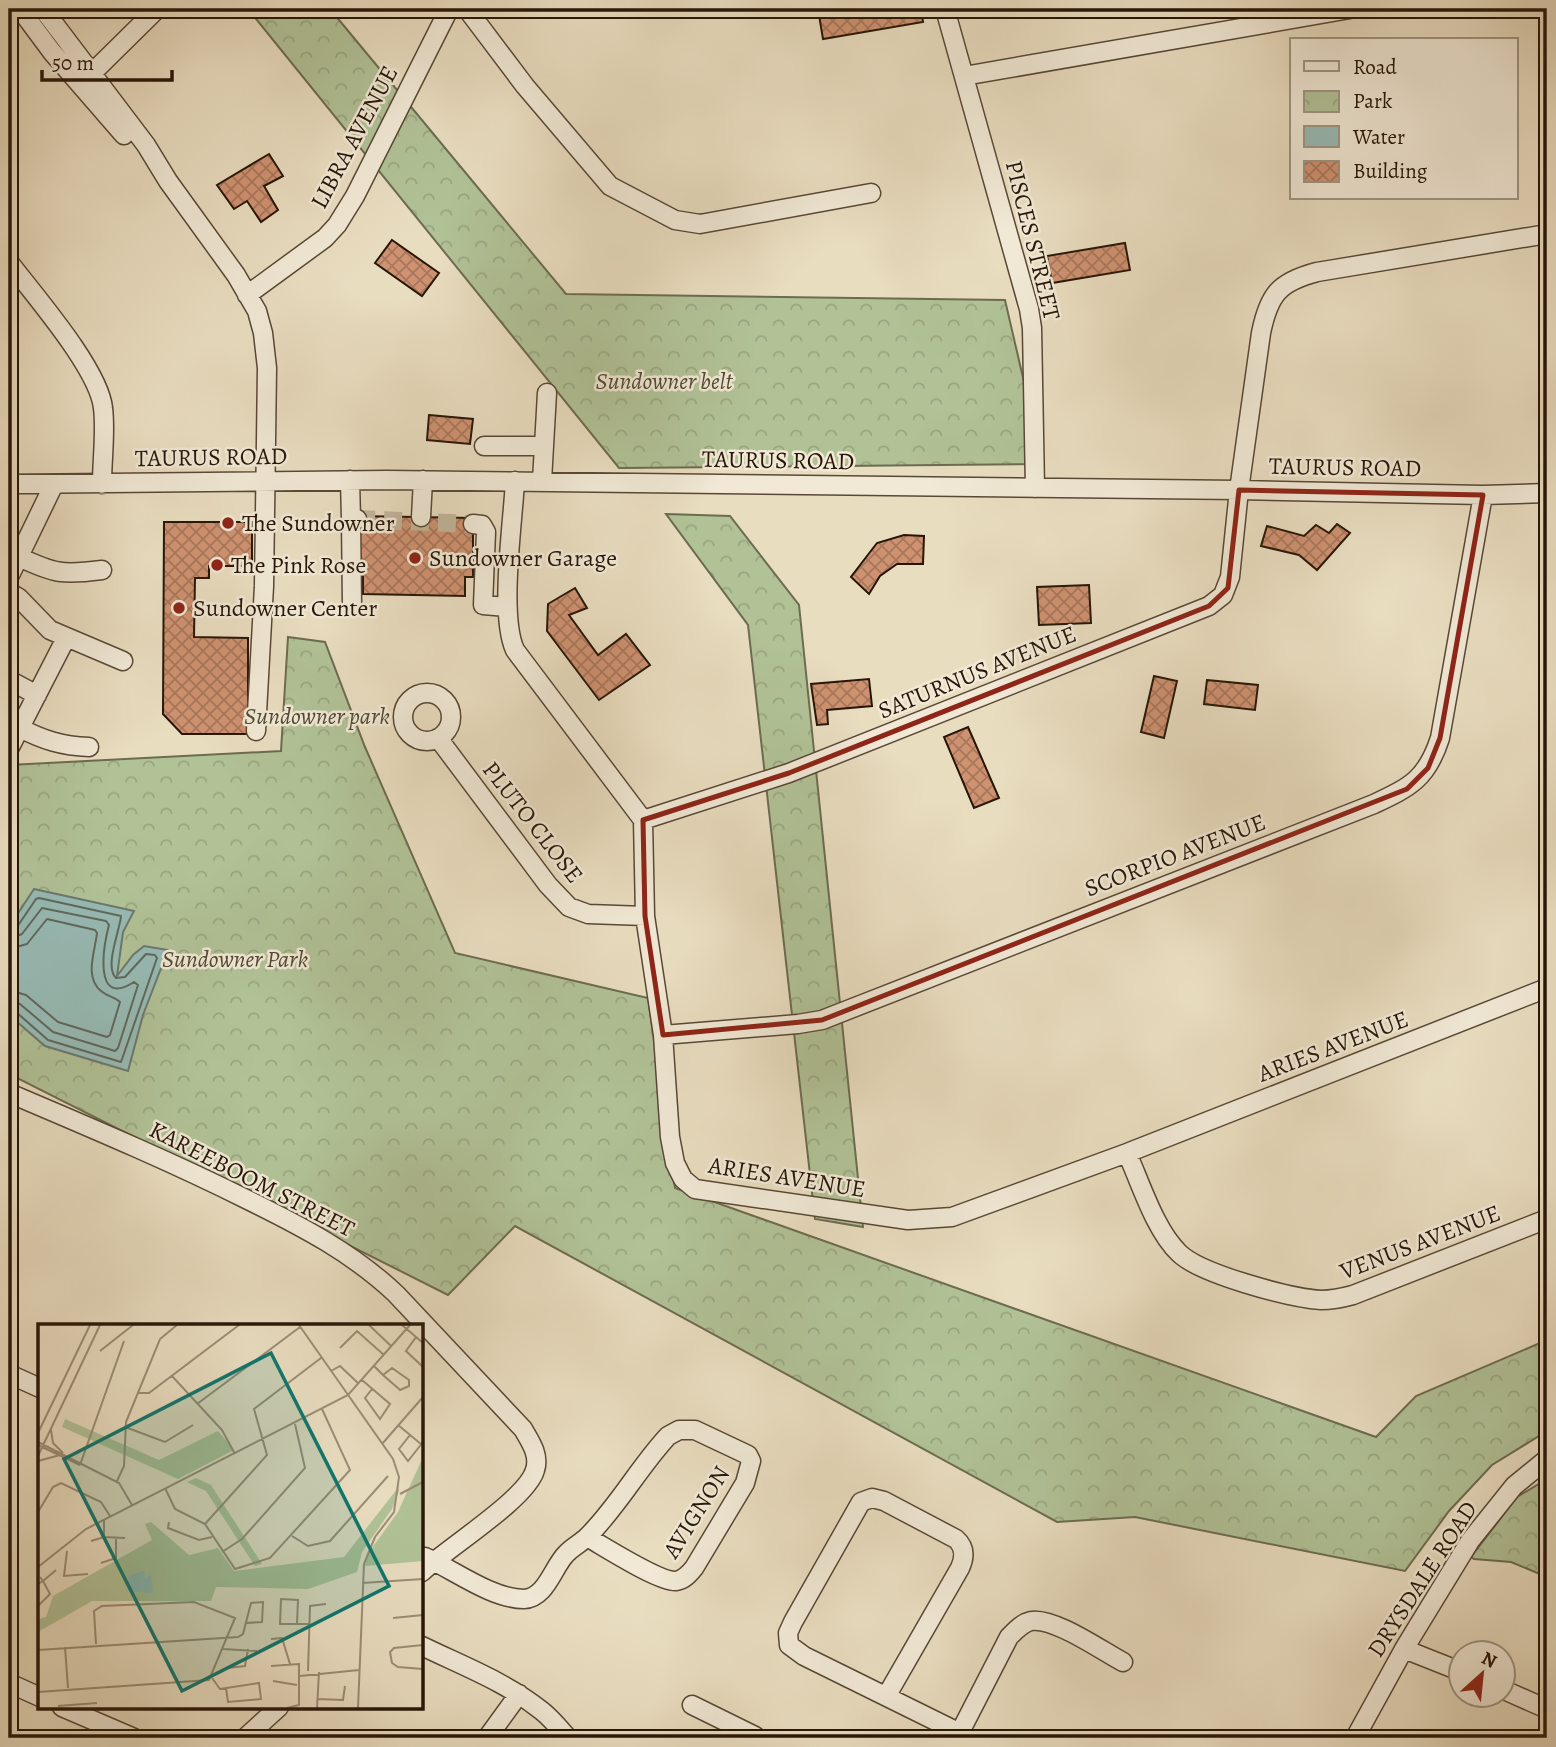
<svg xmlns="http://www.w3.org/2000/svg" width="1556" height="1747" font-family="Alegreya,serif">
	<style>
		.park { fill: url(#park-crowns); stroke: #6c6c50; stroke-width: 2 }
		.water { fill: #97bbb5; stroke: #6a7970; stroke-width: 2 }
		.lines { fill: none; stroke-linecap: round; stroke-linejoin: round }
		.shore { stroke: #5f685e; stroke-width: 2 }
		.building { fill: url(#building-cross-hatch); stroke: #271608; stroke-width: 2 }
		.minor-tunnel { stroke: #c2b59b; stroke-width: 18; stroke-dasharray: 18 9; stroke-linecap: butt }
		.minor-casing { stroke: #584836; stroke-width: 21 }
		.minor { stroke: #f1e9d6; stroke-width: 18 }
		.marked { fill: none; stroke: #8f2418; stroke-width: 5; stroke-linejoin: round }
		.poi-dot { fill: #8f2418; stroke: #f1e9d6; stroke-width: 2.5 }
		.labels { text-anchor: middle; stroke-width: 5; stroke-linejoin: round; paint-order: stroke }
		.street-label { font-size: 24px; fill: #271608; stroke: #f1e9d6 }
		.park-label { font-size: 24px; font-style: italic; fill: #504a33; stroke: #f1e9d6 }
		.poi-label { font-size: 24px; fill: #271608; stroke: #f1e9d6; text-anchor: start }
		.inset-road { fill: none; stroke: #9b8d76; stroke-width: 2 }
		.view { fill: #0f766e; fill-opacity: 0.15; stroke: #0f766e; stroke-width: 3.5 }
		.inset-edge { fill: none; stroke: #271608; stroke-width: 3.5 }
	</style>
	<defs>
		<pattern id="park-crowns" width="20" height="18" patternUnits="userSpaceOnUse" patternTransform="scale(1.75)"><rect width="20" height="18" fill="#b1c297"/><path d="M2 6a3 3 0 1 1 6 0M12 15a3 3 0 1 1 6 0" fill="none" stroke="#98a681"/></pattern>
		<pattern id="building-cross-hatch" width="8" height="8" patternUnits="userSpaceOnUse" patternTransform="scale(1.75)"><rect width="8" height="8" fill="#cf9271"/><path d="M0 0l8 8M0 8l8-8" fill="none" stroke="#a8765b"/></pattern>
	</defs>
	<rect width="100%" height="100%" fill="#e9ddc0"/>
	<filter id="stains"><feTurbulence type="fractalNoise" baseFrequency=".00286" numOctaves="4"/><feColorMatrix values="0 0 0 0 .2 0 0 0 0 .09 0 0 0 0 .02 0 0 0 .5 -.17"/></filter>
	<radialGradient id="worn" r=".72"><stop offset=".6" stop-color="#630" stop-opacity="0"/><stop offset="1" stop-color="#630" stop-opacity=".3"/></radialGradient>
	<path class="park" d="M248,9h82l236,285 439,6 38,164 -424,4z
		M666,514l64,2 69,89 64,622 -48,-8 -67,-594z
		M288,637l37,5 40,105 90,206 193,45 27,190 701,249 40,-41 131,-56v91l-55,34 -43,46 -44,60 -270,-54 -78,5 -542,-296 -67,69 -439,-221v-309l272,-14z
		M1547,1479v98l-36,-15 -37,-3 -3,-2 46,-60z"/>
	<path class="water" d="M34,889l100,22 -11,21 -6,44 16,-21 11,-9 24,4 -25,65 -15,56 -83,-25 -36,-31v-88z"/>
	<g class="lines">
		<path class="shore" d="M9,930l8,-3 19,-28 3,-1 82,18c-1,14 -17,51 -5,62l9,-1 21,-23 9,1 2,3 -36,104 -73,-22 -32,-28 -7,-2
			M9,939l13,-5 20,-26 64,13 3,4c-5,19 -17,84 25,57l4,3 -20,63 -3,3 -62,-19 -33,-28 -11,-3
			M9,949l18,-5 20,-25 48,11 2,3c-2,19 -13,44 4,58 7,6 14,6 19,11l-10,33 -3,2 -49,-15 -32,-27 -17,-5"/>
	</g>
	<path class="building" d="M818,9h103l2,13 -100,17z
		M269,154l14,22 -19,10 14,24 -17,12 -14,-21 -13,8 -17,-24z
		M392,240l47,33 -17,23 -47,-33z
		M1125,243l5,27 -78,13 -5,-27z
		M429,415l44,4 -3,25 -43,-4z
		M357,516l116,2v59h-8v19l-102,-2v-17h-7z
		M164,522h88v44h-43v12h-14l-1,59 54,1v96h-66l-19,-20z
		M1337,524l13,9 -33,37 -18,-15 -38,-9 6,-20 37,10 12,-11 13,8z
		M904,535l20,1 -1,28h-26l-17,12 -11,18 -18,-17 26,-34z
		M1089,585l2,38 -52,2 -2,-38z
		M575,588l12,20 -18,7 29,40 28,-21 24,31 -51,35 -52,-69 1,-27z
		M1154,676l23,5 -13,57 -23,-6z
		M869,679l3,27 -45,4 1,14 -11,1 -6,-41z
		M1207,680l51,5 -3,25 -51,-6z
		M968,727l31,71 -25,10 -30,-71z"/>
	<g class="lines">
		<path class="minor-tunnel" d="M357,519l116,5"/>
		<defs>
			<path id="minor" d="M20,9l32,43 72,83
				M43,9l103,136 22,36 68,94 21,36 6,22 4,35 -3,218 -8,145
				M467,9l58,77 85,100 65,34 25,4 171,-31
				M945,9l84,300 3,19 3,160
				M964,76l386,-67
				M85,80l72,-71
				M9,262c25,33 90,107 94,146 3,24 -1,51 -1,76
				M247,295l78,-57 12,-13 18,-29 94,-187
				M484,446h60
				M350,480l1,39
				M515,481c-2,41 -16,134 0,169l128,170 2,96 18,119 7,102 5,26 8,16 12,10 213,31 44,-3 175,-64 420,-165
				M542,481l5,-88
				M9,484l378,-4 852,10 244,5 64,-2
				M421,517l2,-37
				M473,524l9,1 4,7 -3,73 24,2
				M19,557c36,17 44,18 83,13
				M9,577l45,-93
				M9,592l10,6 31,32 73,31
				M352,606l-1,-87h6
				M9,680l28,15
				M403 717a24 24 0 1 1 48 0a24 24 0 1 1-48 0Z
				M20,728c23,12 42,18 69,19
				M438,738l110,147 21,22 19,7 57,2
				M9,749l57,-111
				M643,820l146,-47 420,-167 14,-11 7,-18 9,-87 22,-157c8,-39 18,-51 56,-61l230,-38
				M663,1035l135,-11 24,-4 552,-216c36,-17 53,-25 66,-66l43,-243
				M9,1093c80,34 161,68 239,107 53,26 105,53 148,94l127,135c7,12 17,26 12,41 -8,29 -88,78 -113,102
				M1127,1153c14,31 28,77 52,100 21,21 111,45 142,47 12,0 21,-2 32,-5l194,-76
				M9,1374l31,14
				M425,1557c29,13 67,42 99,42 22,-1 29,-32 42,-45 6,-7 15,-11 21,-17 30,-29 52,-70 81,-101l11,-6h16l53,25 3,6 -6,22 -51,85c-5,6 -10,12 -18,13 -17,1 -71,-34 -89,-44
				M422,1646c41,20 84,36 120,65 10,8 18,18 26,27
				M1404,1649l58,23
				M9,1683l31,14
				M1504,1690l43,19
				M887,1695l73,-127c5,-11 5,-21 -4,-29l-72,-38 -12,-3 -11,4 -68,120 -5,11 1,12 15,11 156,77
				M692,1705l63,31 -1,2
				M62,1707l72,31
				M245,1738l34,-31
				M487,1738l32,-44
				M957,1738l52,-101c6,-6 13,-14 22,-16 23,-4 71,30 92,41
				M1355,1738l49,-89 66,-108 44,-55 33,-27"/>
		</defs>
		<use href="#minor" class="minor-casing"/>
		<use href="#minor" class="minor"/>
	</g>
	<path class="marked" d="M1239,490l244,5 -43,243 -12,30 -21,21 -585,231 -159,15 -18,-119 -2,-96 146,-47 420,-167 19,-18z"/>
	<g class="poi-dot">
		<circle cx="228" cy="523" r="7"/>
		<circle cx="415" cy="558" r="7"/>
		<circle cx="217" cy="565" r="7"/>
		<circle cx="179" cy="608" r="7"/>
	</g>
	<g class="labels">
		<g class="street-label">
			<text transform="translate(354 137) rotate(-62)" y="8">LIBRA AVENUE</text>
			<text transform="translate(1033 240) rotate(76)" y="8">PISCES STREET</text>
			<text transform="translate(211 457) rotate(-1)" y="8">TAURUS ROAD</text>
			<text transform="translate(778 460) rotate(1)" y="8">TAURUS ROAD</text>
			<text transform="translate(1345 467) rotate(1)" y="8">TAURUS ROAD</text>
			<text transform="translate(977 672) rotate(-22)" y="8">SATURNUS AVENUE</text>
			<text transform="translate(533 822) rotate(52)" y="8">PLUTO CLOSE</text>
			<text transform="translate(1175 855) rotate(-21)" y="8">SCORPIO AVENUE</text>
			<text transform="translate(1333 1046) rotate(-21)" y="8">ARIES AVENUE</text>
			<text transform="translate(787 1177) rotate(9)" y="8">ARIES AVENUE</text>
			<text transform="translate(252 1179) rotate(27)" y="8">KAREEBOOM STREET</text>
			<text transform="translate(1420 1242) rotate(-21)" y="8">VENUS AVENUE</text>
			<text transform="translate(696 1512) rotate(-58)" y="8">AVIGNON</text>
			<text transform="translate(1422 1579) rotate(-57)" y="8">DRYSDALE ROAD</text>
		</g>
		<g class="park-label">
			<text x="664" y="389">Sundowner belt</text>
			<text x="317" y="724">Sundowner park</text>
			<text x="235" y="967">Sundowner Park</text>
		</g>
		<g class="poi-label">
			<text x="242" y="531">The Sundowner</text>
			<text x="429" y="566">Sundowner Garage</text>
			<text x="231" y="573">The Pink Rose</text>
			<text x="193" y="616">Sundowner Center</text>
		</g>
	</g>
	<g transform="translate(38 1324)">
		<rect width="385" height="385" fill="#e9ddc0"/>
		<path d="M27,95l94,41 59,-29 16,19 -56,29 -116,-52zM385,133v104l-58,5 2,-11 31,-43zM158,154l15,7 51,79 -7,2 -49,-75 -19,-9zM360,158l1,9 -7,18 -30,43 -5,20 -49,17 -92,-2 -5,14h-119l-54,31v-13l8,-2 7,-21 99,-56 -7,-16 6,-2 38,33 29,-7 16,23 110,-14 53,-68z" fill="#b1c297"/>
		<path d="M106,247l1,8 6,-5 2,19 -26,-2 2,-16z" fill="#97bbb5"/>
		<path class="inset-road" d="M261,1l94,134 6,18 -5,35 -19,25 -11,27 -6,144M331,1l22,21M364,1l21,18M378,13l-10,14 17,16M302,24l17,-17 27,24M62,27l33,-26M336,42l9,9 16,14 1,1 9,-4v-6l-17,-12 -9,7M293,47l9,-5 19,18M134,52l50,54 13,24M324,56l28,24 -10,15 -15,-21 7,-9M100,69h11l90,-68M159,80l103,-77M360,101l23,19M87,103l40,15 28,-17M13,106l2,13 10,10M0,109l52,-108M372,111l-11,14 9,12 15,-19M0,118l81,41 13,22M344,120l41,-47M0,121l42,20M0,132l62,-131M0,137l22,-6M42,141l44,-124M79,157l7,-15 2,-44 34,-83 17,-14M127,164l10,21 30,15 30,45 35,-11 80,-88 -28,-61M362,170l23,-12M0,188l15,-25 8,-4 40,19 9,14M131,198l-1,6 31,12 13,-3M167,200l62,-69 -13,-46 67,-51M254,212l16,10 22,-5 58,-65M66,213l21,1M53,217l13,-4v-17M29,227l-3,25 24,-2M184,228l20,-13 63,-71 -10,-44M63,239l15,-5v-19M0,243l48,-38 262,-134 62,-70M2,253l3,4 13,-11M324,259l61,-4M0,260l5,-3 7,13 -12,12M355,294l30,-3M259,300l1,-24 -17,-1 -1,25h29M233,315l11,-1 8,26M385,321l-29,3 -4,4 2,11 6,4 25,2M27,323l3,41M185,325l34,2M0,326l200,-13 5,-3 8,-31 12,-1 -1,20 -16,1M233,342l28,-2v41l-12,3M190,344l17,-2 3,-17M270,347l2,-65 16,-2M262,352l59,-6M174,354l8,11 39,-6 2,16 -33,3 -2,-14M235,357l24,4M0,368l171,-12 26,-62 -41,-16 -92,4 -8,5 2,33M279,375l26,1 2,-14M20,382l39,-3M279,384l2,-36"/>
		<path class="view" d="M233,29l118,233 -207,105 -118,-232z"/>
		<rect width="385" height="385" class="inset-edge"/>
	</g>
	<rect width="1556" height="1747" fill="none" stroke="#e9ddc0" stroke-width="35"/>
	<rect x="10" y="10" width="1535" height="1726" fill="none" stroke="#271608" stroke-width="3.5"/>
	<rect x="18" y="18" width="1521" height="1712" fill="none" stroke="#271608" stroke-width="2"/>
	<rect x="1290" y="38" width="228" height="161" fill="#f1e9d6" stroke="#a09584" stroke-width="2"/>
	<rect x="1304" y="61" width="35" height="10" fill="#f1e9d6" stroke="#a09584" stroke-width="2"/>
	<text x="1353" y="74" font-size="21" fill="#271608">Road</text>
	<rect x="1304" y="91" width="35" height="21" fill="url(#park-crowns)" stroke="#a09584" stroke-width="2"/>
	<text x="1353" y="108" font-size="21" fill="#271608">Park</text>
	<rect x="1304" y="126" width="35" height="21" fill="#97bbb5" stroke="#a09584" stroke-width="2"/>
	<text x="1353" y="144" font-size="21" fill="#271608">Water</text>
	<rect x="1304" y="161" width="35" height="21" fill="url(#building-cross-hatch)" stroke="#a09584" stroke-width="2"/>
	<text x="1353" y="178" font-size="21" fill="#271608">Building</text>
	<g transform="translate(1482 1674) rotate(27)"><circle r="33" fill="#f1e9d6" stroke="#a09584" stroke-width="2"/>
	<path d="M0-5L12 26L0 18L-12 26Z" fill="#8f2418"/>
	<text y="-10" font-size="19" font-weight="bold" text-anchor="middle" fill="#271608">N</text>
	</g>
	<path d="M42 70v10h130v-10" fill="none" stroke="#271608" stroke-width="3.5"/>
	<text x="52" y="70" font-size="21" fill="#271608" stroke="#f1e9d6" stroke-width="5" paint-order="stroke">50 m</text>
	<rect width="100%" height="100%" filter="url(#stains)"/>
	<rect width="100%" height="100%" fill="url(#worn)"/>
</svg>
